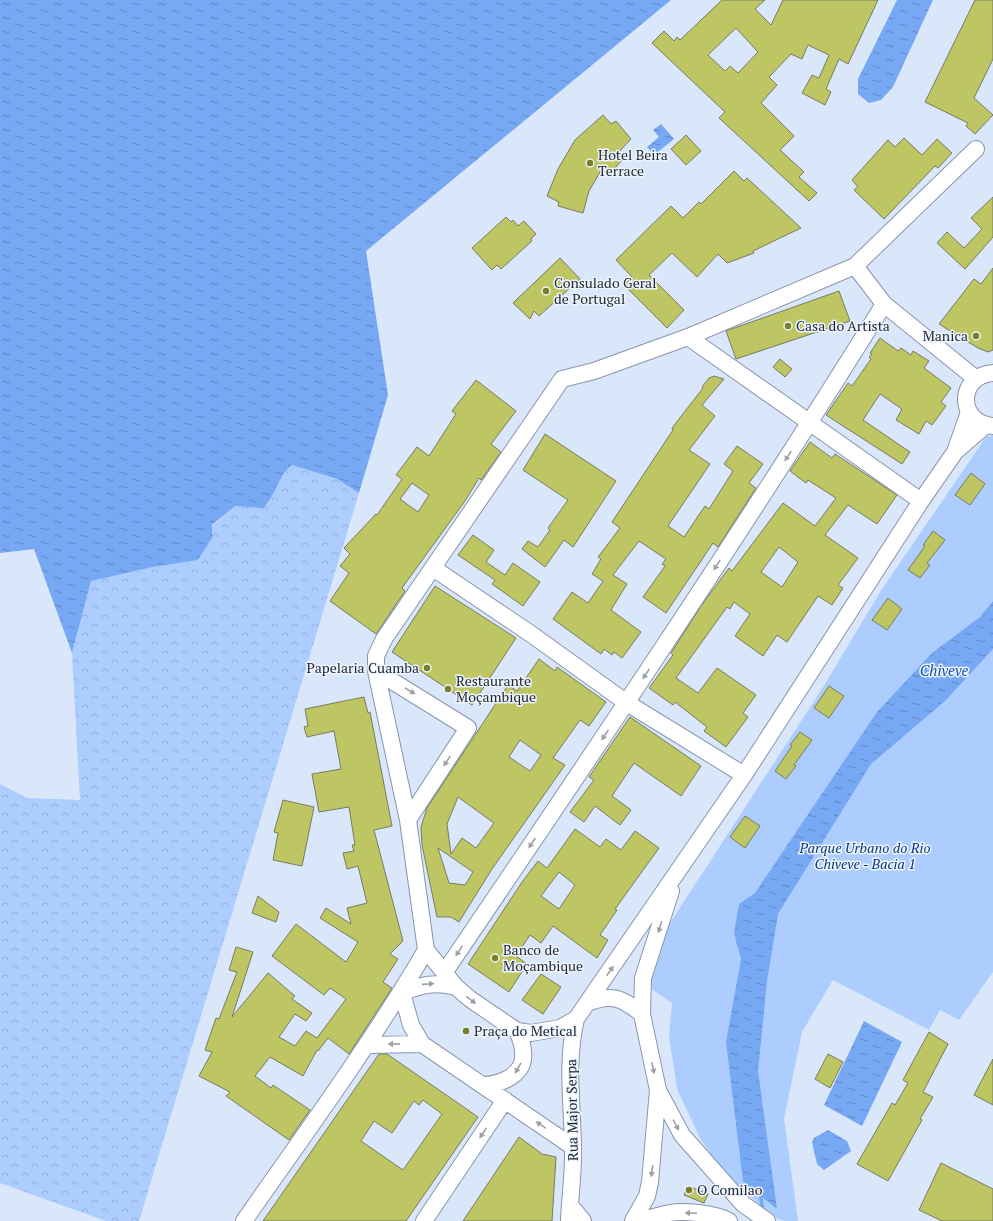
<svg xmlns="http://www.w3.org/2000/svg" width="993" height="1221" font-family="'PT Serif',serif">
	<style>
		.forest { fill: url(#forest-crowns) }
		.park { fill: #adcdff }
		.water { fill: url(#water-ripples) }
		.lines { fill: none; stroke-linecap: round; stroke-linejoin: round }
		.stream { stroke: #76a8f4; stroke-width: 3.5 }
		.building { fill: #bdc663; stroke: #787b61; fill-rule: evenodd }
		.minor-casing { stroke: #8796ac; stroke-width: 18 }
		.minor { stroke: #fff; stroke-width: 16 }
		.oneway { fill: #9c9fa3 }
		.poi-dot { fill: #797f29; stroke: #edf4fe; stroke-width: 1.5 }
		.labels { text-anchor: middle; stroke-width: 3; stroke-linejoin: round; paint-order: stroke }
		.poi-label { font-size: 14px; fill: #232932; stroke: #edf4fe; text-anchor: start }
		.park-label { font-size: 14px; font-style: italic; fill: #09387a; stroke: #edf4fe }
		.street-label { font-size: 14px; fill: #232932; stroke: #edf4fe }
		.water-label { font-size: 15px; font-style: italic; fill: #1452aa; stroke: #edf4fe }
	</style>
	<defs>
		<pattern id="forest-crowns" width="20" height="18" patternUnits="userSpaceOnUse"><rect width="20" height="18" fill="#adcdff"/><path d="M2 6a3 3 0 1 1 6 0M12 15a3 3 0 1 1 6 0" fill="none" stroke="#95b0db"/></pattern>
		<pattern id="water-ripples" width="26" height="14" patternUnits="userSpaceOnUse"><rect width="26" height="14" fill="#76a8f4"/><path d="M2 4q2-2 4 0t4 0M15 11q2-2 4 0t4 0" fill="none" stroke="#6089c6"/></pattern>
	</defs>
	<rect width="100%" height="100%" fill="#dae7fb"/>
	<path class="forest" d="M292,465l45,14 22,14 -220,728h-33l-106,-38v-399l27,14 53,2 -8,-147 19,-72 62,-14 45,-7 14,-22v-12l23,-20 33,-2 15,-32z"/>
	<path class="park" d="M993,435v537l-34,48 -19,-10 -11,20 -96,-50 -31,52 -18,87 14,102h-13l-9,-3 -51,-42 -25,-38 -23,-49 -8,-53 3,-33 -25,-17 21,-60 154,-237 58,-97 106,-155z"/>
	<path class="water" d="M0,0h671l-305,251 22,144 -29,98 -22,-14 -45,-14c-15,11 -16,32 -29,43l-28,-2 -23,19v13l-14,22 -45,7 -62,14 -19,72 -38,-104 -34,4z
		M897,0h36l-40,87 -12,13 -12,3 -11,-9v-15z
		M661,124l13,15 -20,16 -7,-8 12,-10 -6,-7z
		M993,601v48l-48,52 -74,63 -93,150 -11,67 -9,90 19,138 -34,-28 -17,-139 15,-83 -7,-26 5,-29 16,-11 122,-181 55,-59 48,-36z
		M864,1021l38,21 -40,84 -38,-21z
		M828,1130l19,11 4,10 -27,19 -7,-6 -5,-22 2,-4z"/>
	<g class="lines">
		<path class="stream" d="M760,1192l3,20"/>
	</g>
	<path class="building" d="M722,0h43l-10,9 16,16 12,-25h95l-30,64 -9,-5 -13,30 5,3 -6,13 -23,-12 10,-18 7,3 10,-23 -21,-10 -6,14 -11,-5 -22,23 8,8 -16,18 33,33 -14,14 24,22 -5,5 18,16 -8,8 -90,-83 6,-6 -73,-69 12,-12 10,10 3,-4 3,3zM736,28l22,24 -20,21 -8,-7 -5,5 -17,-16z
		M975,0h18v59l-19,39 19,17 -18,19 -9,-8 2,-3 -43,-21z
		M603,115l8,9 5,-3 15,18 -15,16 6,5 -13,15 -7,-6 -13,22 -6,22 -25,-7 1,-4 -12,-6 11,-27 17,-29z
		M686,135l15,16 -15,14 -15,-16z
		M904,138l18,17 15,-16 15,14 -14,15 -3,-2 -51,53 -30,-29 4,-3 -6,-7 36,-40 7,7z
		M734,171l10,10 3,-3 54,50 -48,23 1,2 -27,10 -9,-9 -21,23 -25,-24 -23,22 35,35 -17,18 -43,-43 8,-8 -16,-17 55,-54 12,12 16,-16 2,2z
		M993,197v40l-28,32 -28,-26 10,-11 17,16 18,-19 -11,-11z
		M506,217l5,5 2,-2 5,6 6,-5 12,13 -5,5 1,2 -31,28 -4,-4 -5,5 -20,-22z
		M560,258l20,21 -41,37 -5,-5 -4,8 -17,-16z
		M993,268v82l-5,2 -10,-4 -39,-24 35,-45 7,5z
		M839,291l11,30 -114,38 -10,-28z
		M880,338l18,13 3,-3 10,7 2,-4 16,10 -5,7 27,20 -10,14 5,4 -14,19 -6,-4 -7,13 -23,-14 6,-11 -22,-15 -17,26 47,32 -8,12 -76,-49 22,-32 4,3 19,-27 -2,-2 3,-3 -2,-1z
		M780,359l12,10 -7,8 -12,-10z
		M714,376l10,3 -22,26 13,11 -26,34 21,14 -42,62 16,11 21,-31 4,3 24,-38 -9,-7 13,-18 26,18 -14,19 7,5 -38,59 -5,-4 -47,70 -23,-16 22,-31 -3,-2 4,-5 -27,-18 -26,34 14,9 -16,26 30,22 -19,26 -8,-6 -2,3 -8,-6 -3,5 -48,-35 19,-27 16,11 15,-22 -11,-7 9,-15 -3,-2 22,-29 -8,-6 61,-92 -1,-2 31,-40 -1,-1 7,-9z
		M476,380l40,31 -25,33 10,8 -20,28 -2,-2 -14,23 -63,87 3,3 -29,43 -46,-33 19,-28 -9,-7 10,-12 -6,-6 32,-34 1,1 25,-36 -6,-4 21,-28 12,9 27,-42 -4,-3zM412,483l17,12 -11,17 -18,-13z
		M545,434l71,47 -43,66 -9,-7 -19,27 -23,-18 6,-8 10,6 12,-17 -2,-2 20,-28 -45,-30z
		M810,442l22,16 3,-4 62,41 -20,29 -29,-19 -23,30 33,23 -20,27 5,3 -11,17 -14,-9 -31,46 -10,-7 -14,21 -28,-20 15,-22 -16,-12 -4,7 -3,-2 -51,71 22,15 19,-25 39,27 -13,18 5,4 -22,30 -22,-16 3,-4 -32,-25 -2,3 -24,-17 24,-33 -2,-2 30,-47 28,-38 3,3 51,-68 32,23 21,-28 -28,-18 -2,3 -16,-12zM779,547l19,15 -16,25 -21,-15z
		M971,473l14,11 -15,21 -15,-10z
		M933,531l12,9 -18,23 3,2 -10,13 -12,-8 17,-24 -2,-1z
		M473,535l21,15 -8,12 19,13 8,-12 27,19 -17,24 -31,-22 3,-4 -37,-25z
		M435,586l81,52 -44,67 -80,-53z
		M888,598l14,11 -15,21 -15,-10z
		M539,659l16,12 2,-4 49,35 -17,24 -9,-6 -27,38 12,7 -73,104 -33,53 -8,-5h-14l-15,-72 -1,-18 6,-19 81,-123 9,6zM520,740l21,15 -11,16 -21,-14zM458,797l36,26 -18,25 -14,-10 -11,16 -4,-30zM438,848l35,24 -8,13 -16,-2z
		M829,686l15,10 -15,22 -15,-10z
		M364,697l4,16 2,-1 22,114 -18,4 29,111 -13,13 8,5 -15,23 9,6 -43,66 -21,-16 -10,13 -1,-1 -14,26 -33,-19 -15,19 16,12 2,-3 37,25 -21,30 -63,-44 4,-4 -31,-16 13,-24 -7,-2 11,-32 3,1 18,-47 -8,-2 7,-23 17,5 -21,65 36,-44 27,23 -3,3 20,14 -6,8 -11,-7 -16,23 16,9 11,-15 11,7 29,-39 -16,-11 -6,7 -52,-39 24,-32 50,38 12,-20 -38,-24 6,-10 25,16 -4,-16 20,-5 -9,-37 -11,3 -4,-16 11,-2 -2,-6h3l-6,-38 -30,5 -7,-38 29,-5 -7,-38 -27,6 -3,-10 4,-1 -3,-17z
		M630,717l71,49 -20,30 -47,-33 -22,33 19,14 -11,15 -25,-19 -11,16 -14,-10 24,-32 -5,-3z
		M800,732l12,8 -18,25 2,1 -10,13 -11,-8 17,-25 -2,-1z
		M283,800l31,7 -12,59 -29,-6 5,-27 -4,-1z
		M745,816l15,10 -15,22 -15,-11z
		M575,829l25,18 6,-8 15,11 14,-19 24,17 -44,61 2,1 -17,25 8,5 -11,18 -44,-32 -12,17 -11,-8 -14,21 11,8 -18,28 -41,-28 54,-82 16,-21 9,7zM559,872l16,13 -16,24 -18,-13z
		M258,896l21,16 -3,10 -24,-9z
		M541,974l20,13 -18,27 -21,-14z
		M929,1032l19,12 -25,48 10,5 -13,22 2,1 -34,61 -31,-17 35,-61 3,2 13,-22 -5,-3z
		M379,1054h8l91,63 -72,104h-143zM423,1100l19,14 -39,56 -42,-29 13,-20 18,12 22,-32 5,4z
		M828,1054l15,8 -13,26 -15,-9z
		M993,1059v46l-19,-10z
		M519,1137l23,17 14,3 -4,64h-89z
		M941,1163l52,26v32h-51l-23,-11z
		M688,1186l20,8 -4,9 -20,-8z"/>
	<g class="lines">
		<defs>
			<path id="minor" d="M855,266l29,38 91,74
				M688,337l233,164
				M993,373c-36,3 -36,50 0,53
				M956,451l30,-26
				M433,568l98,66 96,69 117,72
				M376,671l92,57 -60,92
				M671,891l-28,87 -1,36 16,76 24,45 61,69 24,17
				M444,973c150,-221 299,-442 440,-669
				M402,993l9,32 11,19 151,103
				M402,993c19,-9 34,-11 54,-6
				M587,1003c25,-10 35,-5 55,11
				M576,1019l-16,9 -29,5 -14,-2 -47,-32 -14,-12 -30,-37 -18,-130 -32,-149v-15l8,-17 178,-260 32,-8 94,-34 167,-71 121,-117
				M367,1045l55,-1
				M482,1085c18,0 44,-10 41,-33 0,-7 -3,-15 -6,-21
				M570,1205l13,16
				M244,1221c62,-89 127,-177 182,-271
				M424,1221l81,-121
				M569,1221c1,-25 5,-51 4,-77 -1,-41 -7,-84 3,-125l168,-244 177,-274 34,-49 14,-40
				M633,1221l14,-25 3,-14 8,-92
				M639,1221c10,-3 21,-6 31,-8 14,-3 46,1 59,8"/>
		</defs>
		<use href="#minor" class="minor-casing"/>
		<use href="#minor" class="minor"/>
	</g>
	<defs><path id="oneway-solid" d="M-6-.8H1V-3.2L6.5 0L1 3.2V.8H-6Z"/></defs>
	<g class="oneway">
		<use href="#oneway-solid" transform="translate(788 456) rotate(123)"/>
		<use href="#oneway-solid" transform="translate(717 565) rotate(123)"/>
		<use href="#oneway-solid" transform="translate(646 674) rotate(123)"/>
		<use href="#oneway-solid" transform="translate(410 691) rotate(31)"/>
		<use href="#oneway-solid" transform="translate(605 735) rotate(124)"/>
		<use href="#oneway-solid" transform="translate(447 761) rotate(123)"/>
		<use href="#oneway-solid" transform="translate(532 843) rotate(124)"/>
		<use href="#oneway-solid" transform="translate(660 927) rotate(107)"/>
		<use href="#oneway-solid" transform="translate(459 951) rotate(124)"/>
		<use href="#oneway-solid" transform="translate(610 971) rotate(-55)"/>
		<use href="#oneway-solid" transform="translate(428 984) rotate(-4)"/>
		<use href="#oneway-solid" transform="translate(471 1000) rotate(38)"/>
		<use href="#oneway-solid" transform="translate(394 1044) rotate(179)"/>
		<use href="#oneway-solid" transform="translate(518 1068) rotate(120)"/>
		<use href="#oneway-solid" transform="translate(653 1068) rotate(78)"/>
		<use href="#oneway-solid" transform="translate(541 1125) rotate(-146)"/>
		<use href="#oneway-solid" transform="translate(676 1125) rotate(62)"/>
		<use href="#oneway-solid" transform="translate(483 1133) rotate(124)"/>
		<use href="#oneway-solid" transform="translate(652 1171) rotate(97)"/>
		<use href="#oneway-solid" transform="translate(691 1213) rotate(-178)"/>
	</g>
	<g class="poi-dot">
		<circle cx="590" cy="163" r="4"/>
		<circle cx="546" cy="291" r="4"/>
		<circle cx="788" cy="326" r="4"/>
		<circle cx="976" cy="336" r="4"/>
		<circle cx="427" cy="668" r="4"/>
		<circle cx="448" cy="689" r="4"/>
		<circle cx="495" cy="958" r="4"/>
		<circle cx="466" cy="1031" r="4"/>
		<circle cx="689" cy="1190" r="4"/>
	</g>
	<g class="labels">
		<g class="poi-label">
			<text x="598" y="160">Hotel Beira<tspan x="598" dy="16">Terrace</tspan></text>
			<text x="554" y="288">Consulado Geral<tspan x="554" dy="16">de Portugal</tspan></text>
			<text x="796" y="331">Casa do Artista</text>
			<text x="968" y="341" text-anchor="end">Manica</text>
			<text x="419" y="673" text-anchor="end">Papelaria Cuamba</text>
			<text x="456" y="686">Restaurante<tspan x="456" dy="16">Moçambique</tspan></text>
			<text x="503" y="955">Banco de<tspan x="503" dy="16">Moçambique</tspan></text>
			<text x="474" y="1036">Praça do Metical</text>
			<text x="697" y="1195">O Comilao</text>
		</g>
		<g class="park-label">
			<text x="865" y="853">Parque Urbano do Rio<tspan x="865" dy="16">Chiveve - Bacia 1</tspan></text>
		</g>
		<g class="street-label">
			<text transform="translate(572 1110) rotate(-91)" y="5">Rua Major Serpa</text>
		</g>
		<g class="water-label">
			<text x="944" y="676">Chiveve</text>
		</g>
	</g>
</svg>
